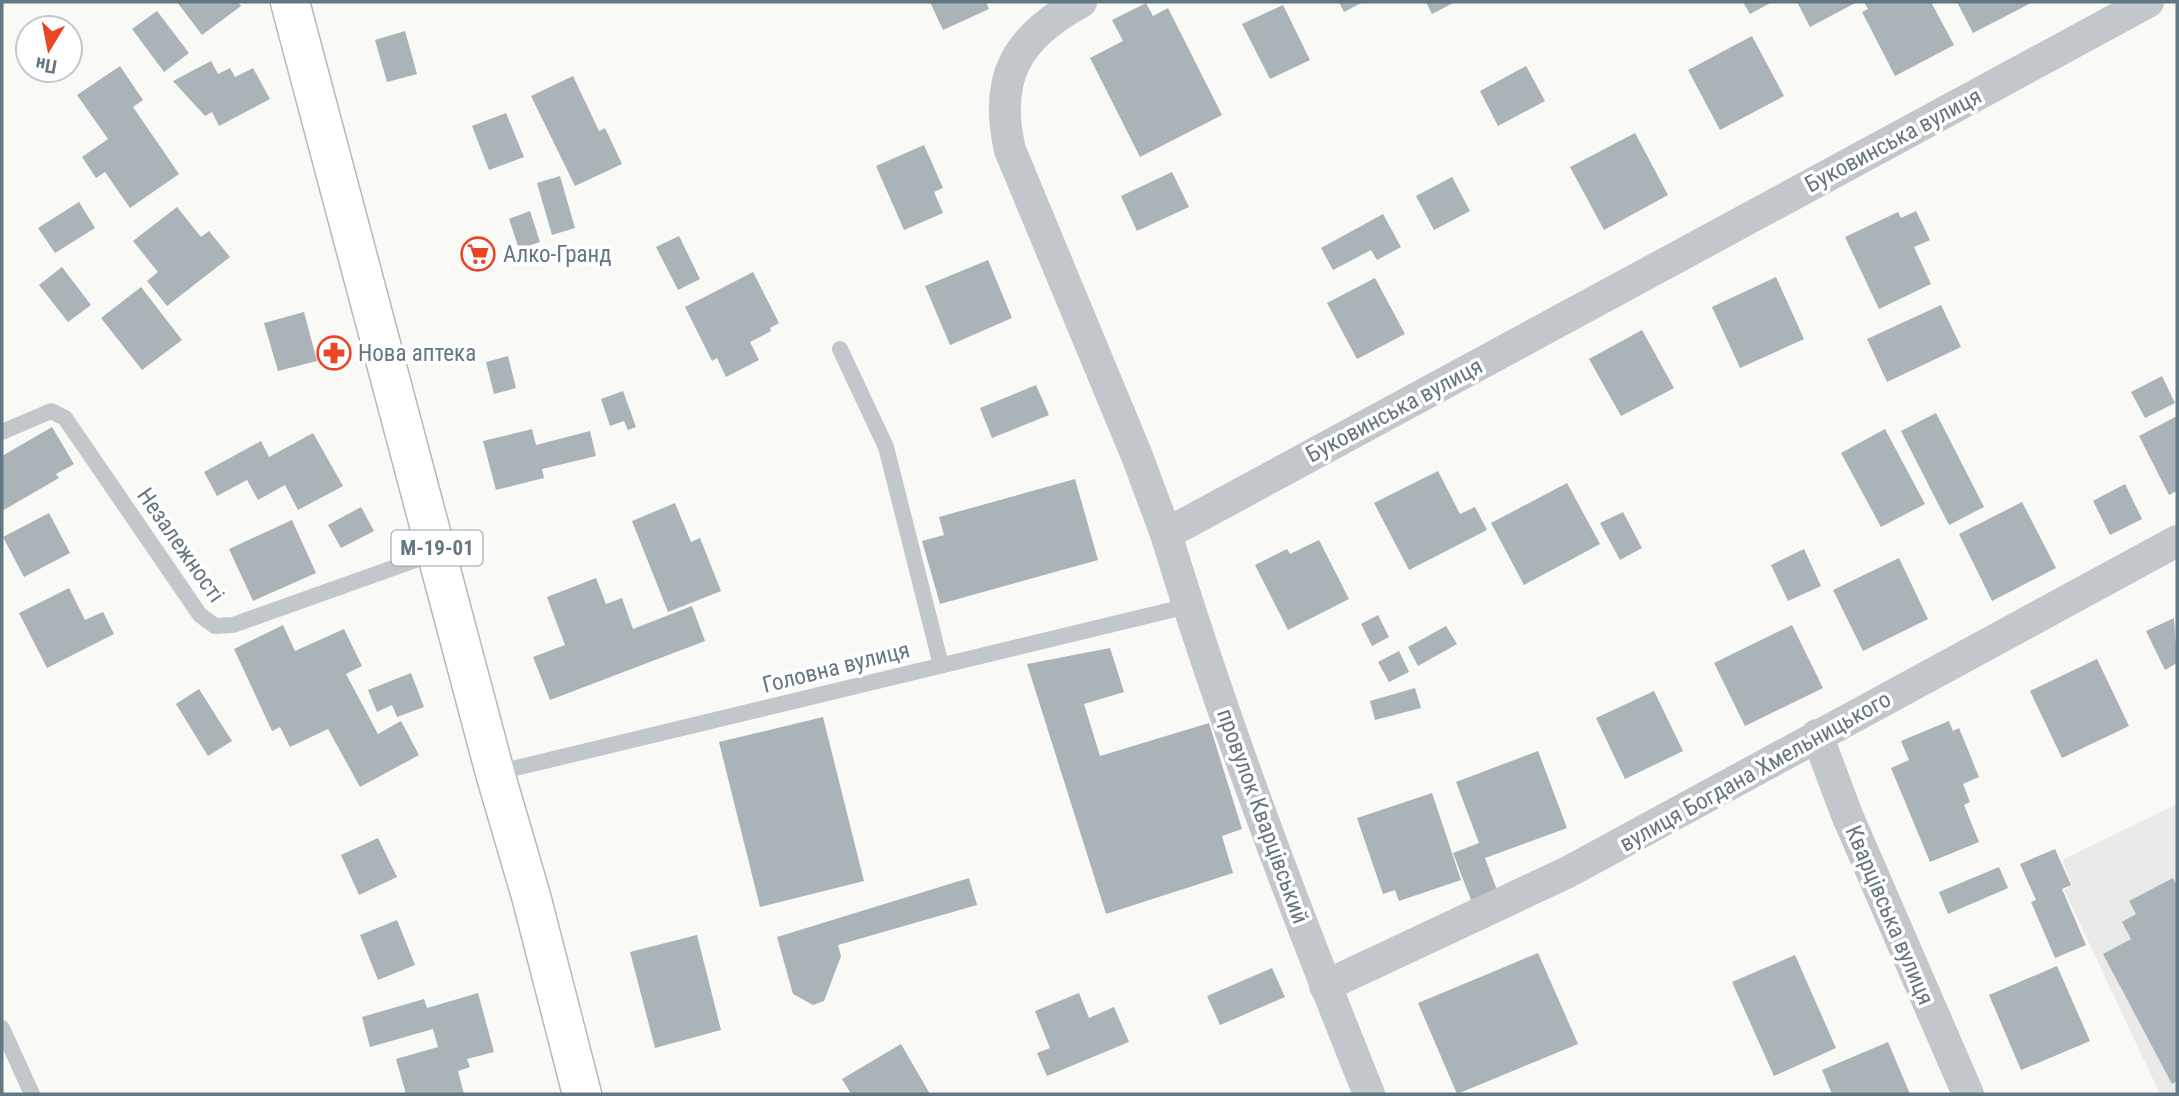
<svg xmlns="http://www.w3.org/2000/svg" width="2179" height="1096" font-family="'Roboto Condensed',sans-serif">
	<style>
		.built { fill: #eaeae9 }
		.building { fill: #a9b3b8 }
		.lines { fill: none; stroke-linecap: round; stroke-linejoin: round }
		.primary-casing { stroke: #b3b9bc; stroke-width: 41 }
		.lane { stroke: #c1c7ca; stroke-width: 16 }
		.street { stroke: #c1c7ca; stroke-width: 32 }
		.primary { stroke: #fff; stroke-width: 38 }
		.labels { text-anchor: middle; stroke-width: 7; stroke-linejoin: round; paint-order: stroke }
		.shield { fill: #fff; stroke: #92a0a8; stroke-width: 2 }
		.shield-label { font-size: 21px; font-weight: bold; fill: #637782 }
		.street-label { font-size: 23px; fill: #637782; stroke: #fff }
		.poi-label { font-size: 23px; fill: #637782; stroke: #fff; text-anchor: start }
	</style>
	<rect width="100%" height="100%" fill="#f9f9f6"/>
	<path class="built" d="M2177,804v290h-17l-96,-204 8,-5 -10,-25z"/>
	<path class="building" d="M177,2h61l3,4 -39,29z
		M930,2h56l3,7 -46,21z
		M1339,2h24l-19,10z
		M1426,2h29l-23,12z
		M1743,2h29l-22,12z
		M1797,2h60l-47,25z
		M1864,2h67l23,43 -59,31 -33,-64 6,-3z
		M1957,2h76l-60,31z
		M1146,3l7,13 15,-8 54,107 -82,42 -50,-99 33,-17 -11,-21z
		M1283,5l27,55 -40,19 -28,-55z
		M157,11l32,42 -25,19 -32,-43z
		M405,31l12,43 -30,8 -12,-42z
		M1752,36l32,60 -64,34 -32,-60z
		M211,61l7,13 12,-6 5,9 18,-9 17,31 -51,27 -7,-14 -7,4 -32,-35z
		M120,66l23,34 -10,7 46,67 -49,34 -25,-36 -9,6 -14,-21 26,-18 -31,-44z
		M1526,66l19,35 -47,25 -18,-35z
		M573,76l26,55 6,-3 17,36 -47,22 -44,-90z
		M506,113l18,44 -35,13 -17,-44z
		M1635,133l33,62 -64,35 -34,-63z
		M924,145l19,43 -9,4 9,21 -39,17 -28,-64z
		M1172,172l17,35 -52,24 -16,-35z
		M560,176l15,52 -23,7 -15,-52z
		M1452,177l18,34 -36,19 -18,-34z
		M79,202l16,26 -40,25 -17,-25z
		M177,207l24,30 8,-6 21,26 -63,49 -20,-25 11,-9 -25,-31z
		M530,211l10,31 -21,7 -10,-30z
		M1916,211l14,29 -16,7 17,37 -52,25 -34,-72 53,-25 3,6z
		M1383,214l18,33 -24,13 -6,-10 -38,20 -12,-22z
		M679,236l21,43 -22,11 -22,-43z
		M988,260l24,58 -62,27 -25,-59z
		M62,267l29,38 -23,17 -29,-37z
		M753,272l26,51 -9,5 1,3 -21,11 9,18 -33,17 -9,-19 -5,3 -27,-54z
		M1776,277l28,62 -64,29 -28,-61z
		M1375,278l30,56 -48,25 -30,-56z
		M141,287l41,53 -40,30 -41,-52z
		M1941,305l20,42 -74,35 -20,-43z
		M304,312l13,49 -39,10 -14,-48z
		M1642,330l32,58 -53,28 -32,-57z
		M508,356l8,32 -22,6 -8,-32z
		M2162,376l13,27 -30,15 -14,-26z
		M1036,385l13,30 -57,23 -12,-30z
		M623,391l13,36 -8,3 -4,-9 -14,5 -9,-27z
		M1936,413l48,94 -35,18 -48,-94z
		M2177,416v75l-8,4 -30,-59z
		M52,427l22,37 -18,10 3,4 -57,33v-55z
		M532,429l4,16 54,-14 6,25 -54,13 2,9 -48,12 -13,-49z
		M1885,429l40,75 -44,23 -40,-74z
		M313,433l30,53 -45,24 -13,-25 -27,15 -11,-20 -30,16 -13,-24 57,-31 8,16z
		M1438,471l22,43 15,-7 12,23 -78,40 -35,-67z
		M1075,479l23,81 -158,44 -18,-63 22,-6 -5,-18z
		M1567,483l33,61 -76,41 -33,-62z
		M2125,484l17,35 -32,16 -17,-34z
		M2022,502l34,66 -64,33 -33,-67z
		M675,503l16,39 9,-4 21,53 -53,21 -36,-91z
		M361,507l13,24 -33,17 -13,-23z
		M1623,512l19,36 -22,12 -20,-37z
		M49,513l21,40 -46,24 -21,-40z
		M292,520l24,53 -63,28 -24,-52z
		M1319,540l30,59 -61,31 -33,-65 32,-16 3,5z
		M1804,549l17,37 -33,15 -17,-36z
		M1899,558l29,61 -65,32 -30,-61z
		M596,578l10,26 16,-6 11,31 59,-23 13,35 -155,59 -17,-43 32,-12 -18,-48z
		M69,588l16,32 18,-8 11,22 -67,34 -28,-55z
		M1378,615l11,22 -17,9 -11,-22z
		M2174,618l3,45 -12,7 -19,-39z
		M283,625l12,26 49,-22 18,37 -16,8 32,60 23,-13 18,34 -59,32 -32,-58 -38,18 -10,-20 -8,4 -38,-82z
		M1792,625l31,63 -78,38 -31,-63z
		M1446,626l11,18 -39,22 -10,-19z
		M1110,648l14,44 -40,12 16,52 109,-33 33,106 -20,7 11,37 -127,41 -79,-250z
		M1399,651l10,21 -20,10 -11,-20z
		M2097,659l32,67 -67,32 -32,-67z
		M411,673l13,34 -27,10 -5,-12 -15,7 -9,-22z
		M1415,688l6,20 -46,12 -5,-19z
		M199,689l33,52 -24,15 -32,-52z
		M1654,691l29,60 -58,28 -29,-61z
		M823,717l41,164 -104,26 -41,-165z
		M1949,721l4,10 6,-3 20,49 -16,7 7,18 -6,3 15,37 -49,20 -39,-94 18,-8 -8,-19z
		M1538,751l29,77 -82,30 12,32 -26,10 -18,-47 26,-10 -23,-61z
		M1432,793l29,87 -62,21 -4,-11 -12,4 -26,-76z
		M378,838l19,39 -38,18 -18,-40z
		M2055,849l16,36 -9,4 24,56 -31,13 -24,-56 5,-2 -16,-36z
		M1999,867l9,21 -60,26 -9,-22z
		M969,878l8,27 -139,40 3,11 -17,45 -11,4 -20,-11 -16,-57z
		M2173,878l4,8v195l-5,3 -69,-130 28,-15 -9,-17 14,-8 -7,-13z
		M397,920l18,45 -37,15 -18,-45z
		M697,935l24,95 -66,18 -25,-96z
		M1538,953l40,91 -121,50 -39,-91z
		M1795,955l41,93 -62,28 -42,-94z
		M2057,966l33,75 -69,29 -32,-75z
		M1272,968l13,29 -65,28 -13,-29z
		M478,993l16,59 -27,7 3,8 -12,4 6,23h-58l-10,-35 42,-12 -5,-18 -63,18 -8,-30 62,-18 3,9z
		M1079,993l10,25 25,-11 15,35 -82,34 -10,-23 13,-5 -15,-37z
		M1888,1042l22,52h-78l-10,-24z
		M901,1044l29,50h-79l-9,-15z"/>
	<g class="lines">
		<defs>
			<path id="primary" d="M290,2l205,771 36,123 51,198"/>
		</defs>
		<use href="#primary" class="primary-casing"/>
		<path class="lane" d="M840,349l46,98 55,218
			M2,432l49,-21 14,7 135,197 15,11 18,-1 205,-73
			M495,773l693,-167
			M2,1028l30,66"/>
		<path class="street" d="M1081,2c-64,35 -88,75 -71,148l127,306 29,78 982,-532
			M1166,534c58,190 129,376 203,560
			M1817,735l30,80 121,279
			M1325,986l243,-114 609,-331"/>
		<use href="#primary" class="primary"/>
	</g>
	<defs>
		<symbol id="supermarket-ring" viewBox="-11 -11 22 22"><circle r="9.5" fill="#fff" stroke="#ea4625" stroke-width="1.5"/><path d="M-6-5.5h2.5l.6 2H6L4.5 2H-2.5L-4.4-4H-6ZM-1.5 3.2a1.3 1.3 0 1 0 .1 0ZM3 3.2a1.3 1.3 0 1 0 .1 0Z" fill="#ea4625"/></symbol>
		<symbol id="pharmacy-ring" viewBox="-11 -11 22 22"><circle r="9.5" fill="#fff" stroke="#ea4625" stroke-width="1.5"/><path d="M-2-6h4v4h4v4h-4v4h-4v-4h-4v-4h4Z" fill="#ea4625"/></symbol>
	</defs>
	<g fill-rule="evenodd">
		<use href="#supermarket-ring" x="459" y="235" width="38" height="38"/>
		<use href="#pharmacy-ring" x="315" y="334" width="38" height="38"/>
	</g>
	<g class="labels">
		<rect class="shield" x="391.5" y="530.5" width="91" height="35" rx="5"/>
		<g class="shield-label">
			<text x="437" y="555">М-19-01</text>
		</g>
		<g class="street-label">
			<text transform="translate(1893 140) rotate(-28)" y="8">Буковинська вулиця</text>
			<text transform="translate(1394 410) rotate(-28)" y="8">Буковинська вулиця</text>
			<text transform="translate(181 545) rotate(55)" y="8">Незалежності</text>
			<text transform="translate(836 667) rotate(-14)" y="8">Головна вулиця</text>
			<text transform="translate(1755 771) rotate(-29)" y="8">вулиця Богдана Хмельницького</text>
			<text transform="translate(1263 816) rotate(70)" y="8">провулок Кварцівський</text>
			<text transform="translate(1890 915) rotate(67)" y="8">Кварцівська вулиця</text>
		</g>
		<g class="poi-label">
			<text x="503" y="262">Алко-Гранд</text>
			<text x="358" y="361">Нова аптека</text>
		</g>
	</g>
	<rect width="2179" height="1096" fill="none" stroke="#637782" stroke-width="7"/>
	<g transform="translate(49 49) rotate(190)"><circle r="33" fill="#ffffff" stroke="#c1c9cd" stroke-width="2"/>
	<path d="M0-5L12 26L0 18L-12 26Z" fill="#ea4625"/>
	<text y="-10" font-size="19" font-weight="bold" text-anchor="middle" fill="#637782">Пн</text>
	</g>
</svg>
